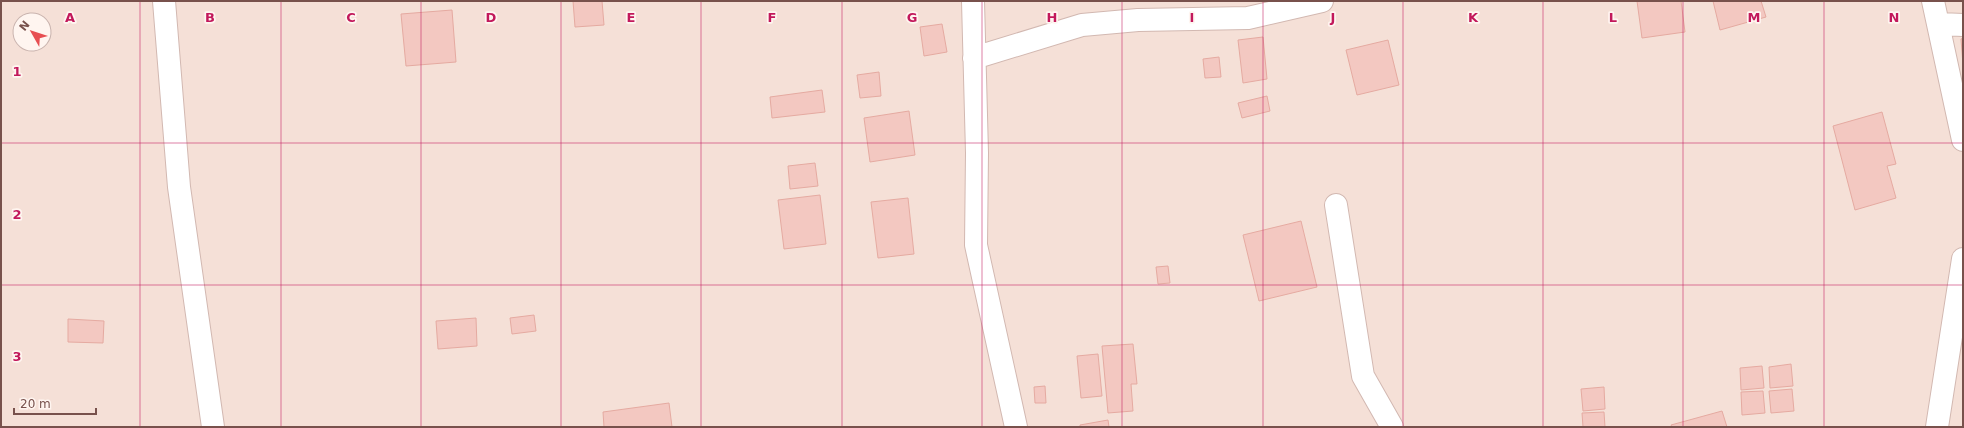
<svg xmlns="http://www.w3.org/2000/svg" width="1964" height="428" font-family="'DejaVu Sans',sans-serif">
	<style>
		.residential { fill: #f5e0d7; fill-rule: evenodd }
		.building { fill: #f3c8c1; stroke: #e5aaa1 }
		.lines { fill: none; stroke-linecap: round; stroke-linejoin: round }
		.minor-casing { stroke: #d2b8b1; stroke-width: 24 }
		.minor { stroke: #fff; stroke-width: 22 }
		.grid { fill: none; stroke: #c2185b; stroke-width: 1; stroke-opacity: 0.55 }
		.grid-label { font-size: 13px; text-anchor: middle; font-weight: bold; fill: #c2185b; stroke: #fff5f0; stroke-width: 3.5; stroke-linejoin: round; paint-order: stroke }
	</style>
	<rect width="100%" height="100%" fill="#fdf0e9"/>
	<path class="residential" d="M1,1h1962v426h-1962zM20,20h24v24h-24z"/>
	<path class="building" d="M573,1h29l2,24 -29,2z
		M1637,1h44l4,31 -43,6z
		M1713,1h48l5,16 -46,13z
		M452,10l4,52 -50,4 -5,-52z
		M942,24l5,28 -23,4 -4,-29z
		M1263,37l4,42 -24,4 -5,-43z
		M1963,38v27l-2,-26z
		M1388,40l11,45 -42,10 -11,-45z
		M1219,57l2,20 -16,1 -2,-19z
		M879,72l2,24 -21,2 -3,-23z
		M822,90l3,22 -53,6 -2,-21z
		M1267,96l3,15 -28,7 -4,-15z
		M909,111l6,44 -45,7 -6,-44z
		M1882,112l14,52 -9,2 9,32 -41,12 -22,-84z
		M815,163l3,23 -28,3 -2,-23z
		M820,195l6,49 -42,5 -6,-49z
		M908,198l6,56 -36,4 -7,-56z
		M1301,221l16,66 -58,14 -16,-66z
		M1168,266l2,17 -12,1 -2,-17z
		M534,315l2,16 -24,3 -2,-16z
		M476,318l1,28 -39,3 -2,-28z
		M68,319l36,2 -1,22 -35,-1z
		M1133,344l4,40h-6l2,27 -25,2 -6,-67z
		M1098,354l4,42 -21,2 -4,-42z
		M1791,364l2,22 -23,2 -1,-21z
		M1762,366l2,22 -23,2 -1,-22z
		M1045,386l1,17h-11l-1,-16z
		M1604,387l1,22 -22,2 -2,-22z
		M1792,389l2,22 -23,2 -2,-22z
		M1763,391l2,22 -23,2 -1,-23z
		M669,403l3,24h-68l-1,-15z
		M1722,411l5,16h-55l-1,-2z
		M1604,412l1,15h-22l-1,-14z
		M1108,420l1,7h-29v-2z"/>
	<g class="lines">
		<defs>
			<path id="minor" d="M164,1l15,186 34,240
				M973,1l4,152 -1,92 40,182
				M1933,1l30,139
				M1940,24l23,1
				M974,58l108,-33 56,-5 110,-2 74,-17
				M1336,205l27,171 29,51
				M1937,427l26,-168"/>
		</defs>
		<use href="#minor" class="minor-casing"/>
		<use href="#minor" class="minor"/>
	</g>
	<path class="grid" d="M140,1v426M281,1v426M421,1v426M561,1v426M701,1v426M842,1v426M982,1v426M1122,1v426M1263,1v426M1403,1v426M1543,1v426M1683,1v426M1824,1v426M1,143h1962M1,285h1962"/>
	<g class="grid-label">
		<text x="70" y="22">A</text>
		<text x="210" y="22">B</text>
		<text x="351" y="22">C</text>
		<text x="491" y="22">D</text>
		<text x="631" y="22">E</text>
		<text x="772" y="22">F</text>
		<text x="912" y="22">G</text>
		<text x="1052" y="22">H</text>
		<text x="1192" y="22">I</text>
		<text x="1333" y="22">J</text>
		<text x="1473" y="22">K</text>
		<text x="1613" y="22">L</text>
		<text x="1754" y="22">M</text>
		<text x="1894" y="22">N</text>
		<text x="17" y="76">1</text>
		<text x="17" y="219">2</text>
		<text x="17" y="361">3</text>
	</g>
	<rect width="1964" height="428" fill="none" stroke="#78514c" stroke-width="4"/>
	<g transform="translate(32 32) rotate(309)"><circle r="19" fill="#fff5f0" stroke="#c9b3ae"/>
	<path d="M0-3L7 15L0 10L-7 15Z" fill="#e74e52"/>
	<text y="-6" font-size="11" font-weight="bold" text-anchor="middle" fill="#78514c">N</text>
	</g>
	<path d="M14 408v6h82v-6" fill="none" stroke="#78514c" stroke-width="2"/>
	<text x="20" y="408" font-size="12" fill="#78514c" stroke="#fff5f0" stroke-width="3" paint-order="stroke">20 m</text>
</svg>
